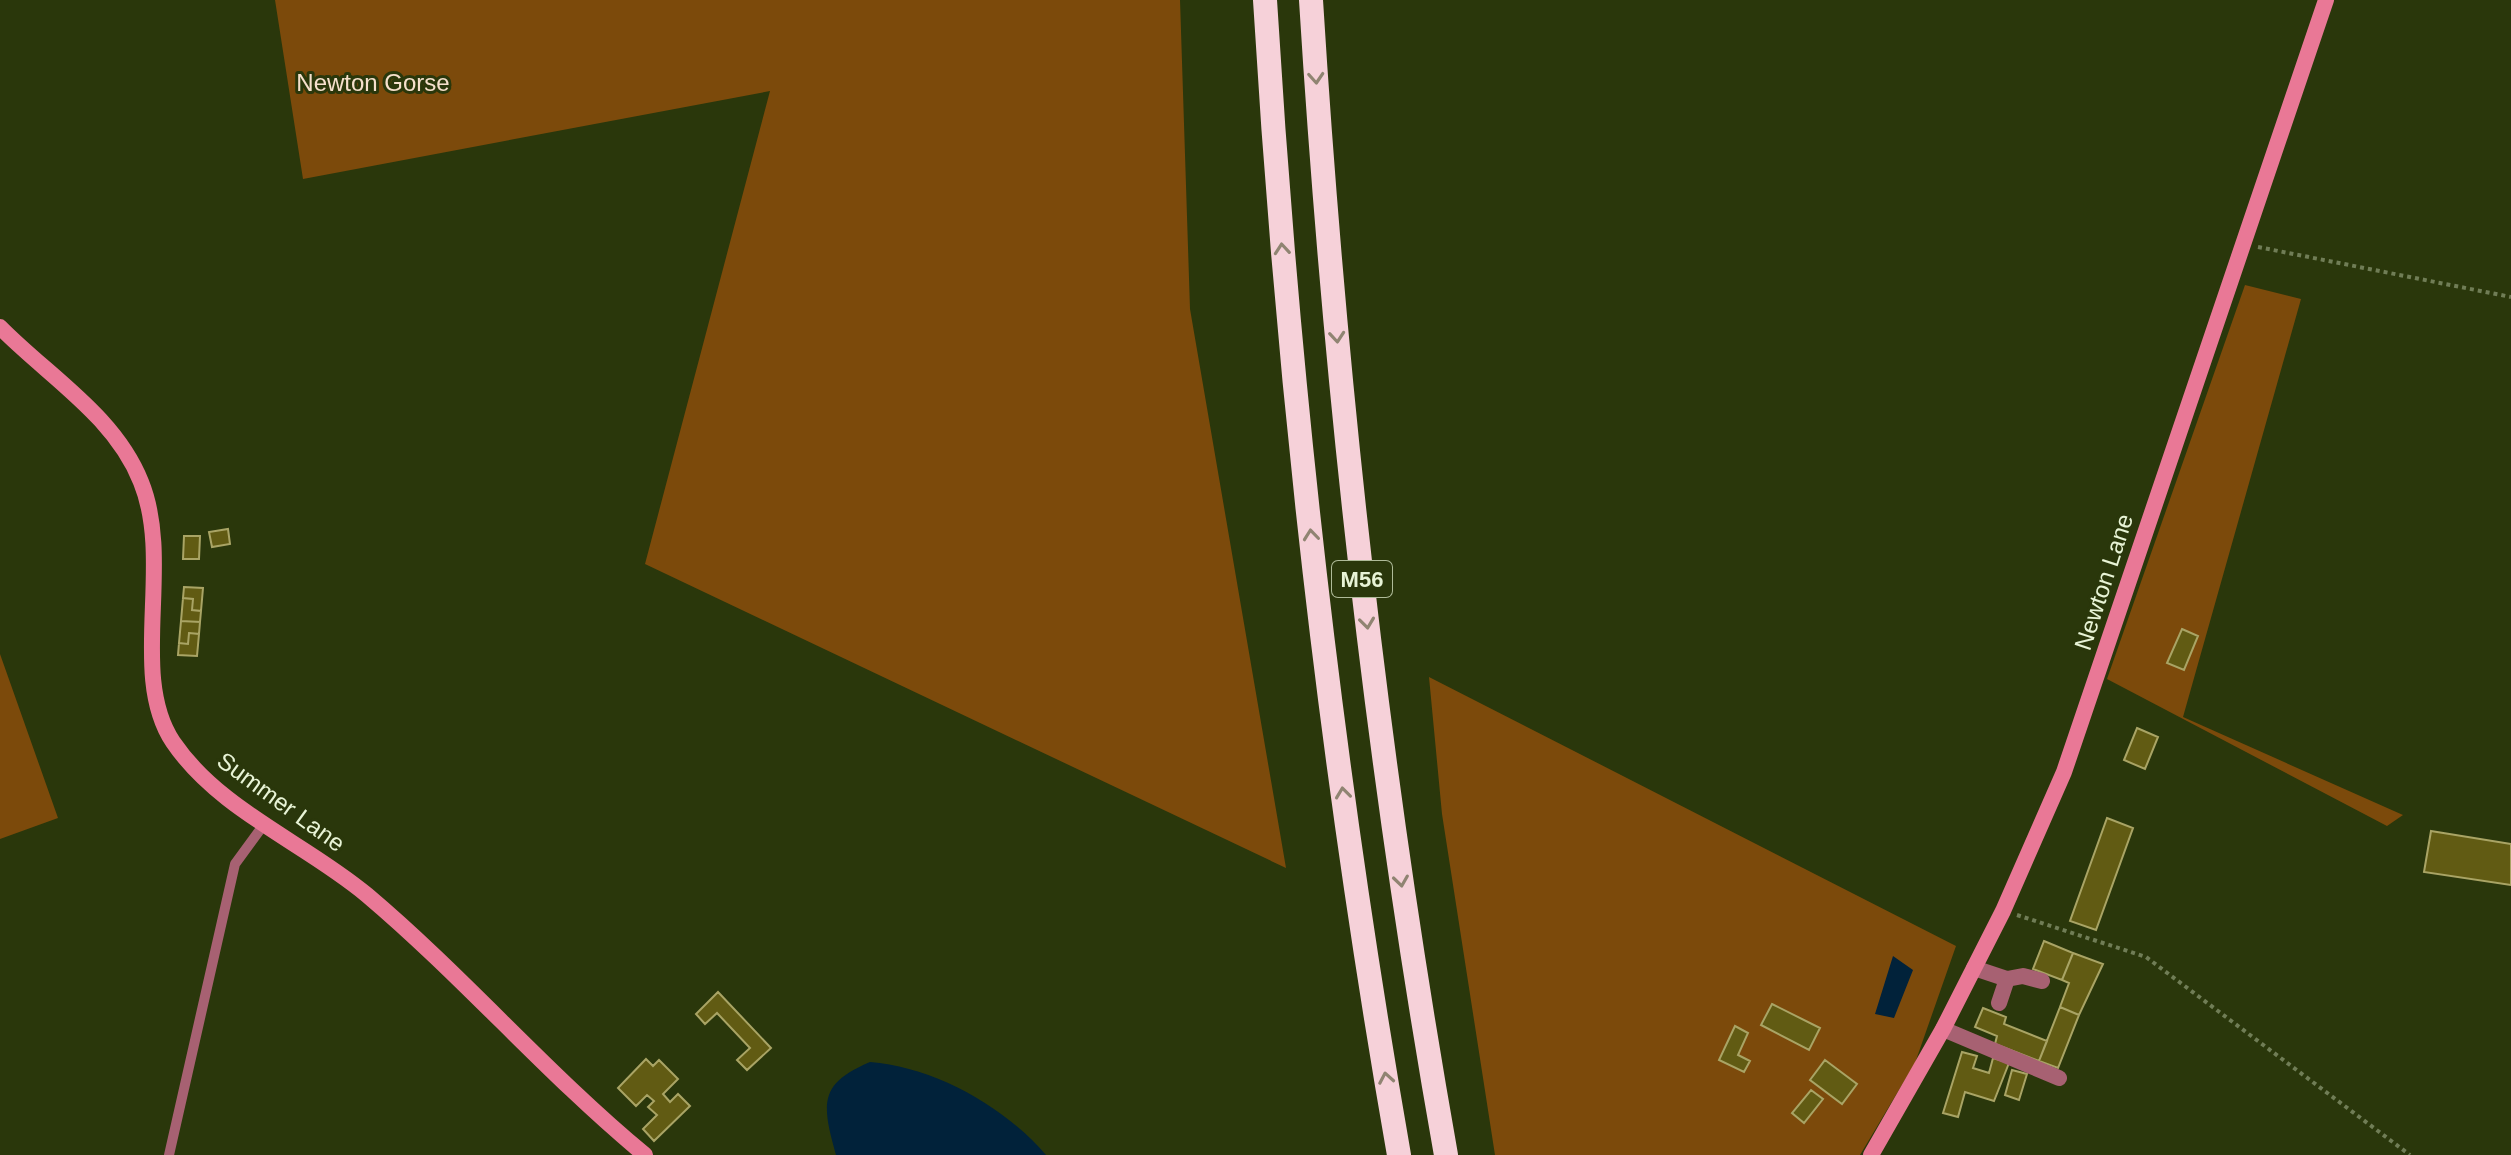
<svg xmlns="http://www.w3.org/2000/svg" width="2511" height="1155" font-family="Arial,sans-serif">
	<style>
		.green { fill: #7c4a0b }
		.water { fill: #01223a }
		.building { fill: #615b13; stroke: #a9a465; stroke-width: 2 }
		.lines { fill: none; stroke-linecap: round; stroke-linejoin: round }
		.path { stroke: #707d56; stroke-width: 4; stroke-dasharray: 4 4; stroke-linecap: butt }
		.lane { stroke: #a76172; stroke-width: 10 }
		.street { stroke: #a76172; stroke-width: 16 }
		.secondary { stroke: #e97896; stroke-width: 16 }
		.highway { stroke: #f6d1d9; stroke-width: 24 }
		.oneway { stroke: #908472 }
		.labels { text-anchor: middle; stroke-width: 6; stroke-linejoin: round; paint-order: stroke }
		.shield { fill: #2a370b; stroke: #afbb99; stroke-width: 2 }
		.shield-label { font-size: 22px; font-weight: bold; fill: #e8f4d6 }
		.park-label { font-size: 24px; fill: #f6e0cc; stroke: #2a370b }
		.street-label { font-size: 24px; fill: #e8f4d6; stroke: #2a370b }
	</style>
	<rect width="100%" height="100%" fill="#2a370b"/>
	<path class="green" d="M275,0h905l10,309 96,559 -641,-304 125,-473 -467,88z
		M2245,285l56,14 -118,418 220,98 -16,11 -280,-147z
		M0,654l58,164 -58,21z
		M1429,677l527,269 -41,117 -55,92h-365l-53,-341z"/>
	<path class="water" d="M1893,956l20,14 -19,48 -19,-4z
		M870,1062c64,5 134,44 176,93h-210c-14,-51 -18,-71 34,-93z"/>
	<path class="building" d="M228,529l2,15 -18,3 -3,-15z
		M184,536h16l-1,23h-16z
		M184,587l19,1 -2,23 -9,-1 1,-11 -10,-1z
		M183,598l10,1 -1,11 9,1 -1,11 -19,-1z
		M181,621l19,1 -1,12 -10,-1 -1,11 -9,-1z
		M2182,629l16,7 -14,34 -17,-7z
		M189,633l10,1 -2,22 -19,-1 1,-12 9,1z
		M2137,728l21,9 -13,32 -21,-9z
		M2107,818l26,10 -37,102 -26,-9z
		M2431,831l80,13v41l-87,-13z
		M2044,941l29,12 -11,27 -29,-11z
		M2073,953l30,11 -24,51 -19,-8 9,-24 -7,-3z
		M718,992l53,56 -24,22 -10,-10 13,-12 -33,-35 -12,11 -9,-10z
		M1772,1004l48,24 -11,22 -48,-25z
		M2060,1007l19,8 -21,53 -19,-7z
		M1983,1008l23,9 -2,7 43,17 -8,20 -44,-17 2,-8 -22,-9z
		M1735,1026l13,7 -10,22 12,6 -6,11 -25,-12z
		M1962,1052l15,4 -4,12 16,5 4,-15 16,5 -15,38 -29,-9 -7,25 -15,-4z
		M646,1059l7,7 6,-6 19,19 -15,15 7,8 8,-8 12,12 -36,35 -11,-12 14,-14 -9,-8 6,-6 -7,-6 -11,11 -18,-18z
		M1825,1060l32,24 -15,20 -32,-24z
		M2012,1070l15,4 -8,26 -14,-5z
		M1811,1090l12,9 -19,24 -12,-10z"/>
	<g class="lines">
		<path class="path" d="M2258,247l253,50
			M2017,915l129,42 264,198"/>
		<path class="lane" d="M169,1155l66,-291 30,-41"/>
		<path class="street" d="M1974,968l33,11 16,-3 19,5
			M1999,1003l8,-24
			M1943,1029l116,49"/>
		<path class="secondary" d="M0,327c48,49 115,89 141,155 33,81 -13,193 32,260 46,68 132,101 194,153 97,82 180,179 278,260
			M1871,1155l72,-126 60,-118 61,-139 262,-772"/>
		<path class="highway" d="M1265,0c23,387 67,773 134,1155
			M1311,0c24,387 67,773 135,1155"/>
	</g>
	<defs><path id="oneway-chevron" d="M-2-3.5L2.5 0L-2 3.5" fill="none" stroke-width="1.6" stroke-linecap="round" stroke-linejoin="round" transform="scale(2)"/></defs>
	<g class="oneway">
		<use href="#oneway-chevron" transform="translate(1316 78) rotate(86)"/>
		<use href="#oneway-chevron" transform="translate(1282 249) rotate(-95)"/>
		<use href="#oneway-chevron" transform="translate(1337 337) rotate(85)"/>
		<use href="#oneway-chevron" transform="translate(1311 535) rotate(-96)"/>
		<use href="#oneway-chevron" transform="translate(1367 623) rotate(83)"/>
		<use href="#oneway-chevron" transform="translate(1343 793) rotate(-97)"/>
		<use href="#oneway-chevron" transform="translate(1401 881) rotate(82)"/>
		<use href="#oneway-chevron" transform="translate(1386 1078) rotate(-100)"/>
	</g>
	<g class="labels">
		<rect class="shield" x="1332" y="561" width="60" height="36" rx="6"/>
		<g class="shield-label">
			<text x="1362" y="587">M56</text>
		</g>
		<g class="park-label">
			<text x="373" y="91">Newton Gorse</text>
		</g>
		<g class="street-label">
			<text transform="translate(2104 582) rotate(-72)" y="8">Newton Lane</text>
			<text transform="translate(281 802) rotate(36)" y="8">Summer Lane</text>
		</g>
	</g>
</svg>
